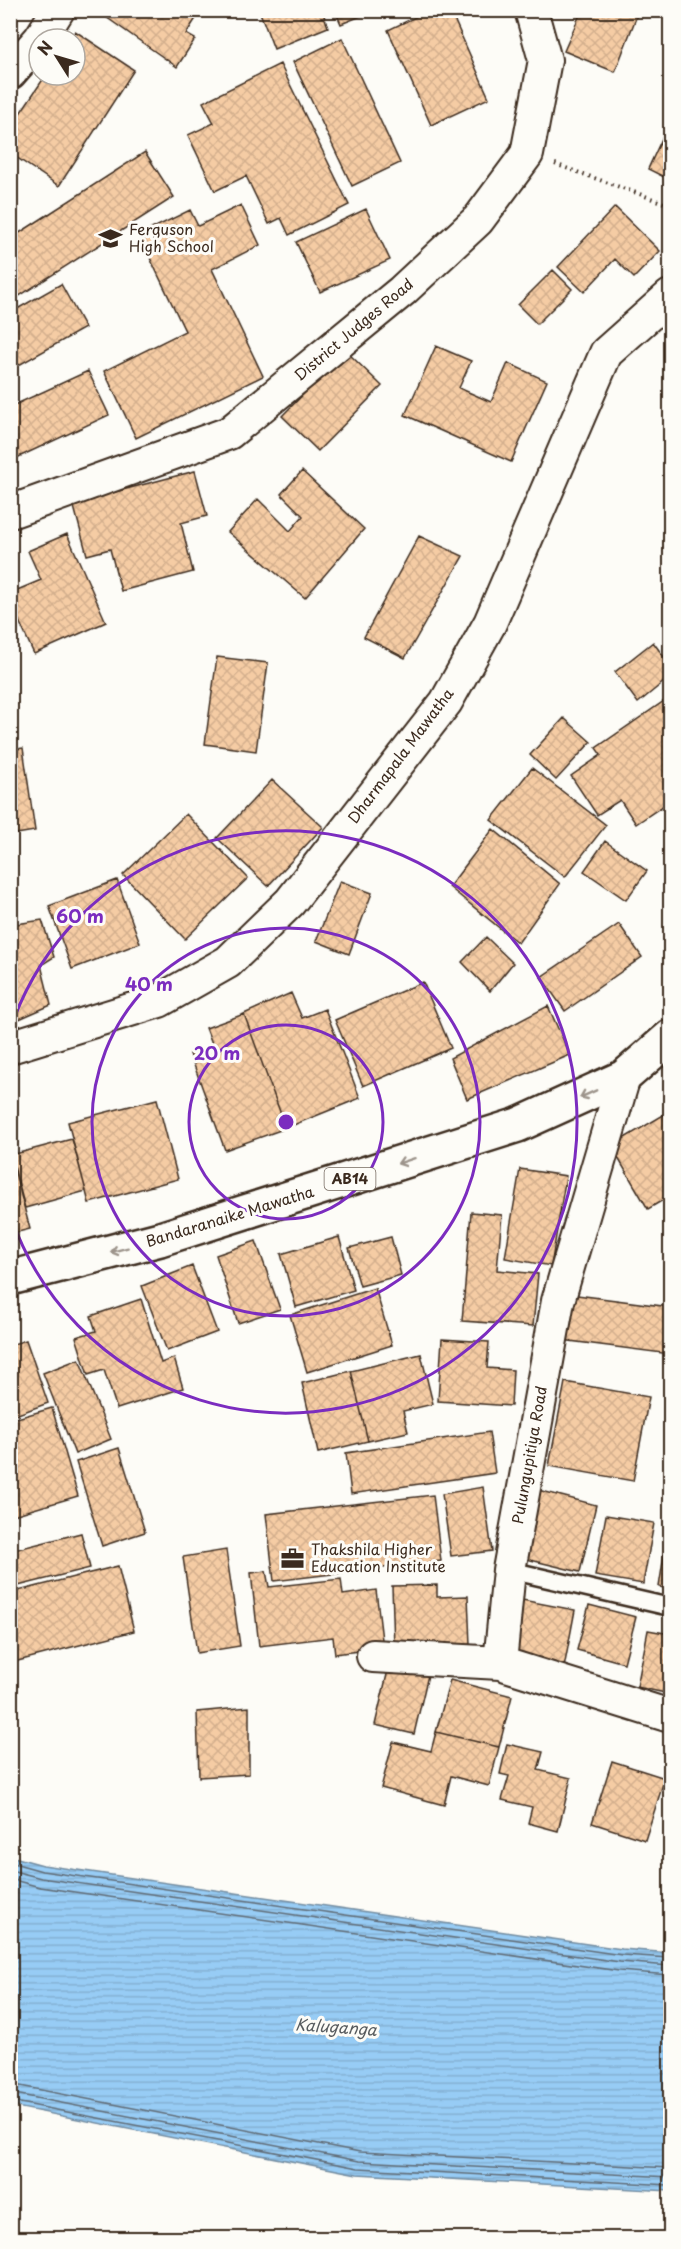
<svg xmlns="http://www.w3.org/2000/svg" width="681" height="2249" font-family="'Playpen Sans',sans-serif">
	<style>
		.water { fill: url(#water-rules); stroke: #728b9f; stroke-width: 1.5 }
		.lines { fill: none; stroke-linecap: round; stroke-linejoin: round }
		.shore { stroke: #606b74; stroke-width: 1.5 }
		.building { fill: url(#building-cross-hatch); stroke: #3b2a1e; stroke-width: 1.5 }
		.service-casing { stroke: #3b2a1e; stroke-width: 21 }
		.minor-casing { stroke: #3b2a1e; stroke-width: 36 }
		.primary-casing { stroke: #3b2a1e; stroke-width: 38 }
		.path { stroke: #3b2a1e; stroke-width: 4; stroke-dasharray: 1.5 4.5; stroke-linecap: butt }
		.service { stroke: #fdfcf7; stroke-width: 16 }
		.minor { stroke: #fdfcf7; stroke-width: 32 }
		.primary { stroke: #fdfcf7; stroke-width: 33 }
		.oneway { stroke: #9c938a }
		.ring { fill: none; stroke: #7b2cbf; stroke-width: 3 }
		.labels { text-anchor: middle; stroke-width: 6; stroke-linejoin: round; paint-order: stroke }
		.shield { fill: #fdfcf7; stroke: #75695f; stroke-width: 1.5 }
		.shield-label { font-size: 14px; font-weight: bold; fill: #3b2a1e }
		.poi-label { font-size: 15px; fill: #3b2a1e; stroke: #fdfcf7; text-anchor: start }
		.street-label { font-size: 15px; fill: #3b2a1e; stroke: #fdfcf7 }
		.water-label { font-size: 16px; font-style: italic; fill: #575b5e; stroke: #fdfcf7 }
		.centre { fill: #7b2cbf; stroke: #fdfcf7; stroke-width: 3 }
		.ring-label { font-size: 18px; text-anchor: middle; font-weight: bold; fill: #7b2cbf; stroke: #fdfcf7; stroke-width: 6; stroke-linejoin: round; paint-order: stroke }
	</style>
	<defs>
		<pattern id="water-rules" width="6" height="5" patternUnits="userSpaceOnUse" patternTransform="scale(1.5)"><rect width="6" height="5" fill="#97ccf5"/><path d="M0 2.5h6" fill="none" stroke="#83afd2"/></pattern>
		<pattern id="building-cross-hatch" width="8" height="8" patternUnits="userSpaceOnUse" patternTransform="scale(1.5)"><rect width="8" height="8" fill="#f5cca4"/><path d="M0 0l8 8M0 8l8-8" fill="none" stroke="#d3af8d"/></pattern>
	</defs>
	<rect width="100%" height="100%" fill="#fdfcf7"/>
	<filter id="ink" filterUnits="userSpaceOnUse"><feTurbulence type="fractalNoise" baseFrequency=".0167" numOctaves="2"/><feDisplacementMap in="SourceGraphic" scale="12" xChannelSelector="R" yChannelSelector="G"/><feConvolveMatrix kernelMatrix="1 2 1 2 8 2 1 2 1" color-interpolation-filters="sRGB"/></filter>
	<g filter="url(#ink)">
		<path class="water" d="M10,1856l33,9 579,84 48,4v238l-313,-17 -346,-68z"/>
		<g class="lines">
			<path class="shore" d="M10,1862l32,9 580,84 48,3
				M10,1870l31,8 579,84 50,4
				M10,1879l30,8 579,84 51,4
				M10,2084l350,68 310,16
				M10,2093l349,68 311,16
				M10,2101l348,67 312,17"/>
		</g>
		<path class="building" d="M96,10h102l2,2 -14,22 9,5 -18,28z
			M259,10h63l6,17 -54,22z
			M335,10h41l-35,14z
			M430,10h20l39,88 -58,27 -43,-95z
			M582,10h57l-24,62 -51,-21z
			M75,31l59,39 -75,116 -49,-33v-25l36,-53h29v-36h-5z
			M342,38l58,125 -48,23 -59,-124z
			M280,64l69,141 -60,30 -8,-17 -12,6 -23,-48 -31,15 -27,-56 26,-12 -11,-21z
			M670,121v59l-22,-11z
			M145,152l29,45 -164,105v-63z
			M241,205l19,40 -48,24 51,107 -127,62 -32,-67 81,-40 -46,-96 51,-25 8,16z
			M615,207l45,44 -26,27 -19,-19 -31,33 -26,-25z
			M366,209l24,51 -70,32 -24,-50z
			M553,270l19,19 -35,35 -19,-19z
			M61,284l24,44 -75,42v-57z
			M436,346l35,15 -12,27 32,14 17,-39 39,18 -36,81 -106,-47z
			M346,351l36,35 -64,65 -36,-35z
			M88,371l21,44 -99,46v-54z
			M195,471l12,45 -26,7 12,49 -72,19 -11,-42 -23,6 -14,-52z
			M302,471l62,58 -59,69 -77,-66 30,-33 32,32 13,-15 -22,-22z
			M67,534l39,88 -72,32 -24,-53v-8l31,-13 -13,-29z
			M419,536l44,20 -58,102 -41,-21z
			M653,642l17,23v12l-32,26 -23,-31z
			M217,657l51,6 -12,88 -51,-7z
			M670,697v104l-34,23 -16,-24 -23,15 -26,-39 30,-21 -5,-7z
			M564,718l27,24 -35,38 -26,-25z
			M23,748l12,83 -25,4v-85z
			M532,768l74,57 -41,52 -74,-57z
			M272,780l51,47 -55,59 -51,-48z
			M186,814l62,64 -63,61 -62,-64z
			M493,829l67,55 -42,59 -69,-56z
			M605,841l42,30 -21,29 -42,-29z
			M117,880l23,63 -68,26 -23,-63z
			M340,881l32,12 -23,61 -33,-13z
			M42,920l12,37 -13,8 10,40 -41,18v-98z
			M619,924l23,33 -77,54 -24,-34z
			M486,937l27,26 -23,28 -28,-29z
			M423,982l28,66 -88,38 -28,-66z
			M291,993l11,25 23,-9 35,89 -74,30 -42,-114z
			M548,1006l22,49 -103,44 -17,-41z
			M244,1014l42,114 -61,22 -35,-96 23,-8 -7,-18z
			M157,1099l21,80 -89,24 -21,-81z
			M670,1111v85l-22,13 -37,-63z
			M72,1139l14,52 -61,17 -14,-53z
			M10,1154l20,75 -20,5z
			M520,1169l46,7 -15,90 -46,-8z
			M471,1212l31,3 -5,55 41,4 -5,52 -71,-5z
			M339,1237l15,53 -58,17 -15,-53z
			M391,1237l10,38 -41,11 -11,-38z
			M256,1241l24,68 -42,14 -22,-68z
			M192,1266l25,66 -50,19 -25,-65z
			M375,1288l17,57 -85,27 -17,-57z
			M569,1294l101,13v47l-108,-14z
			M141,1299l20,64 13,-5 9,30 -66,21 -13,-39 -16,5 -12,-38 20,-6 -5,-15z
			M442,1339l47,3 -2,26 26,2 -2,36 -73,-5z
			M26,1340l22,63 -38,14v-72z
			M421,1354l12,50 -30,7 5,21 -40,9 -17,-70z
			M79,1359l32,80 -36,15 -32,-81z
			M351,1371l17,70 -50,12 -16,-70z
			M565,1382l84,15 -16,84 -84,-15z
			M52,1408l26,88 -68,20v-96z
			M489,1432l6,41 -144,21 -5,-41z
			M119,1448l26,84 -43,14 -26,-84z
			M483,1487l9,64 -41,5 -9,-62z
			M538,1490l58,15 -16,67 -58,-14z
			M433,1495l8,66 -167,20 -8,-67z
			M606,1515l48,8 -11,61 -48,-8z
			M669,1524l1,1v64l-11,-2z
			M81,1533l9,35 -80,20v-37z
			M226,1550l14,96 -43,7 -14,-96z
			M118,1566l16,65 -124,32v-70z
			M266,1571l3,16 72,-8 2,16 33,-5 7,58 -48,6 -2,-17 -74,9 -8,-73z
			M437,1585v12l31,-1 2,49 -76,2 -2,-61z
			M517,1599l58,11 -11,58 -58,-10z
			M589,1605l47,12 -12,46 -47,-13z
			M648,1630l22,4v60l-33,-7z
			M389,1666l39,9 -14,59 -39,-9z
			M450,1680l62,16 -13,51 -63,-15z
			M249,1707v67l-50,3 -2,-65z
			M436,1732l63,15 -10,39 -38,-10 -7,29 -63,-17 12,-46 38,9z
			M507,1744l36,8 -5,18 33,8 -13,53 -30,-8 4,-16 -30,-7 7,-24 -9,-2z
			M612,1761l53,17 -20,62 -53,-17z"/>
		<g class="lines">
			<defs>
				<path id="service" d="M509,1570l161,37"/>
				<path id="minor" d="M40,39l18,-29
					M10,73l29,-33
					M10,512l219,-79 173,-142 76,-71 49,-66 18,-94 -14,-50
					M10,1047l149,-46 69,-39 62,-60 156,-200 44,-79 116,-270 64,-57
					M624,1077l-66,224 -49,269 -9,93 170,53
					M373,1656l127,7"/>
				<path id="primary" d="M10,1278l150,-39 358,-114 106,-48 46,-40"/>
			</defs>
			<use href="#service" class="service-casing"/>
			<use href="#minor" class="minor-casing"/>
			<use href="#primary" class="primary-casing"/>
			<path class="path" d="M555,164l115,41"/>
			<use href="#service" class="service"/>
			<use href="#minor" class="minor"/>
			<use href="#primary" class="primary"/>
		</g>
		<defs><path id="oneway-shaft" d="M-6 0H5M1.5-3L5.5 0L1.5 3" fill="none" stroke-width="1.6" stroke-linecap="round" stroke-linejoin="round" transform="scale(1.5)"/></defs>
		<g class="oneway">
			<use href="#oneway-shaft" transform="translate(588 1094) rotate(156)"/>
			<use href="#oneway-shaft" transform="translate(406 1161) rotate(162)"/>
			<use href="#oneway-shaft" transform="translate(119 1250) rotate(165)"/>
		</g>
	</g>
	<g class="ring">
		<circle cx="286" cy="1122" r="97"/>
		<circle cx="286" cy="1122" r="194"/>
		<path d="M11 1027A291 291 0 1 1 11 1217"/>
	</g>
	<defs>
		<symbol id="school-bare" viewBox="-9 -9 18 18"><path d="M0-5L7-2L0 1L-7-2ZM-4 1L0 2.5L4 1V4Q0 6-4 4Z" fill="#3b2a1e" stroke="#fdfcf7" stroke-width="2.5" paint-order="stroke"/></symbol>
		<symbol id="office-bare" viewBox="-9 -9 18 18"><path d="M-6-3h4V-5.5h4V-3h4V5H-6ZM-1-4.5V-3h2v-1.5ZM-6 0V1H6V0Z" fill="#3b2a1e" stroke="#fdfcf7" stroke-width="2.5" paint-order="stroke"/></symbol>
	</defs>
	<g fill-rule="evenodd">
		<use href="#school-bare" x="94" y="222" width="33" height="33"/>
		<use href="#office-bare" x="276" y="1542" width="33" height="33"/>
	</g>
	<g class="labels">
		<rect class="shield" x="324.5" y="1168" width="51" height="22" rx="4.5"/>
		<g class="shield-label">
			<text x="350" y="1184">AB14</text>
		</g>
		<g class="poi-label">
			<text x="129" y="235">Ferguson<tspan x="129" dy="17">High School</tspan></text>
			<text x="311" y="1555">Thakshila Higher<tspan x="311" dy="17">Education Institute</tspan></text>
		</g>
		<g class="street-label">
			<text transform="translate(354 330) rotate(-40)" y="5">District Judges Road</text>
			<text transform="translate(401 756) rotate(-53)" y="5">Dharmapala Mawatha</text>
			<text transform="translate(230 1217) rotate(-17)" y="5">Bandaranaike Mawatha</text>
			<text transform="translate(530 1455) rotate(-80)" y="5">Pulungupitiya Road</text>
		</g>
		<g class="water-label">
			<text transform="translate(336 2027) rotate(4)" y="6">Kaluganga</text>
		</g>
	</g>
	<circle cx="286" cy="1122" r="9" class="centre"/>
	<g class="ring-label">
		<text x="80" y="923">60 m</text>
		<text x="149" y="991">40 m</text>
		<text x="217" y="1060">20 m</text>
	</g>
	<rect width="681" height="2249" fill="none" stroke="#fdfcf7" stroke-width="36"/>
	<rect x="18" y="18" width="645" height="2213" fill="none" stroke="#3b2a1e" stroke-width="2" filter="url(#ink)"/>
	<g transform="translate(57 57) rotate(307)"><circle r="28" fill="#fdfcf7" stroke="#afa8a0" stroke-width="1.5"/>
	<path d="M0-4.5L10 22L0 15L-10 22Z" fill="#3b2a1e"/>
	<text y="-9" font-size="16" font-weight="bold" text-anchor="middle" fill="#3b2a1e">N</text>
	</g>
</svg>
